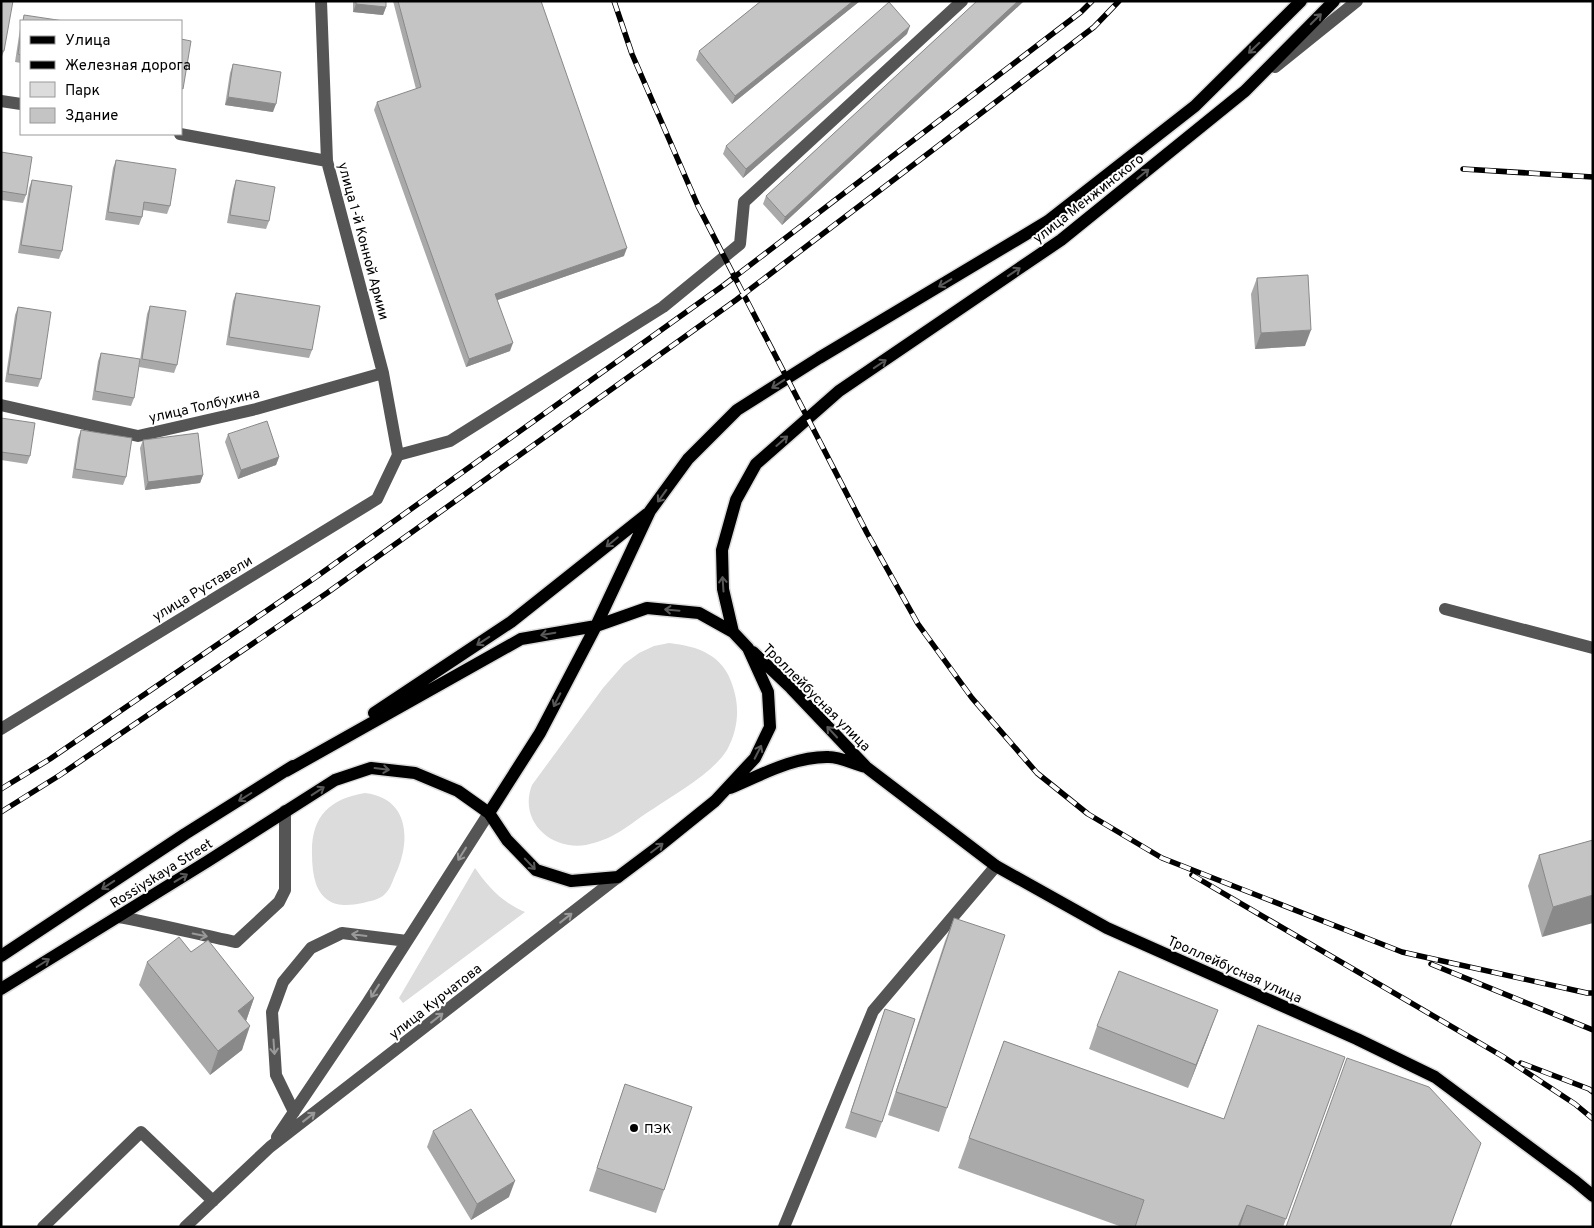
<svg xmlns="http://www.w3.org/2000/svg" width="1594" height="1228" font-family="Overpass,sans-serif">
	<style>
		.green { fill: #dcdcdc }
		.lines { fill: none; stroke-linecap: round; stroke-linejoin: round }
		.major-casing { stroke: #dbdbdb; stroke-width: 15 }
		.minor { stroke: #555; stroke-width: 12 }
		.major { stroke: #000; stroke-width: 12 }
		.rail-casing { stroke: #000; stroke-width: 5.5 }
		.rail { stroke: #fff; stroke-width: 4; stroke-dasharray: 11; stroke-linecap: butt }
		.wall { fill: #a9a9a9 }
		.shaded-wall { fill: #898989 }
		.building { fill: #c4c4c4; stroke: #898989 }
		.oneway { stroke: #595959 }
		.oneway2 { stroke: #999 }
		.poi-dot { fill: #000; stroke: #fff; stroke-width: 2 }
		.labels { text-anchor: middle; stroke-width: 4; stroke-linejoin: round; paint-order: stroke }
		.street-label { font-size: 14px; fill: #000; stroke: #fff }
		.poi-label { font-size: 14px; fill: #000; stroke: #fff; text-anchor: start }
	</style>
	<rect width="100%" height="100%" fill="#fff"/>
	<path class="green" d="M669,643c29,3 55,12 64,44 7,21 5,43 -6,63 -15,24 -51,43 -74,59 -15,9 -29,22 -45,29 -7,3 -14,5 -22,7 -35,6 -68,-24 -54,-60l71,-97 21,-24 15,-11 15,-7z
		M365,793c43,5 46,45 32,78 -4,8 -6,18 -13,24 -6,5 -14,6 -21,8 -20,4 -38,4 -47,-19 -3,-9 -4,-20 -4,-30 -1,-37 17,-55 53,-61z
		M475,868c13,19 28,35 50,44l-122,91 -4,-5z"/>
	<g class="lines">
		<defs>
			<path id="major" d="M733,632l-10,-43 -1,-39 14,-50 20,-36 83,-73 222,-151 184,-149 89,-90
				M753,652l38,36 75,79 130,99 111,62 250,111 78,38 140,104 18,15
				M374,713l137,-91 136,-108
				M730,788c31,-13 65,-32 99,-31 11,0 25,7 37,10
				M489,813l51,-80 56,-107 54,-115 38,-52 49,-49 82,-52 229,-137 147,-115 106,-105
				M1,956l184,-122 108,-68
				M1,989l207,-128 127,-81 36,-12 44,5 43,18 31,22 18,27 29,30 35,11 47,-4 40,-30 57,-46 40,-43 15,-31 -2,-35 -20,-44 -15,-16 -34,-19 -52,-5 -51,18 -75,13 -235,132"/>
		</defs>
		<use href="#major" class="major-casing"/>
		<path class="minor" d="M321,1l6,160 56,212 15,82
			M1275,67l82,-66
			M1,101l20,3
			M180,134l147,27
			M1,405l137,31 118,-27 127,-36
			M398,455l52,-14 213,-134 77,-63 4,-42 218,-201
			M1445,609l148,39
			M1,729l376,-230 21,-44
			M119,917c39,7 77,17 117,25l43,-40 6,-12v-79
			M294,1112l-18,-37 -4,-63 11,-30 28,-34 31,-15 65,8
			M277,1137l91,-135 121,-189
			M43,1227l98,-95 72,69
			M185,1227l85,-80 348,-270
			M784,1227l89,-216 123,-145"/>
		<use href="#major" class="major"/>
		<defs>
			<path id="rail" d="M614,1l18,53 66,152 169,327 51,91 54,74 65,75 51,41 74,44 240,94 185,41h6
				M1463,169l130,8
				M1,789l49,-30 266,-182 408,-292 357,-273 11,-11
				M1,812l59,-37 267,-182 409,-293 358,-273 25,-26
				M1192,875l310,181 73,48 18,15
				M1431,964l162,66
				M1521,1063l68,26 4,3"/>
		</defs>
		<use href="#rail" class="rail-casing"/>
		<use href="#rail" class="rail"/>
	</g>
	<path class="wall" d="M1,1l3,50 -3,8z
		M353,1h33v6l-3,8 -30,-3z
		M393,1h148l83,255 -127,44 13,51 -44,16 -92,-257 3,-8 39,-13z
		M761,1h99l-128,103 -36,-44 3,-9z
		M977,1h47l-242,224 -19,-21 3,-8z
		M21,22v41l-6,-1z
		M907,34l-164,144 -20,-24 3,-8z
		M233,64l40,48 -48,-7 5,-32z
		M1,152l25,43 -3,8 -22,-3z
		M116,160l54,46 -3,8 -24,-4 -1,7 -3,8 -34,-5 8,-52z
		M32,180l30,71 -3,8 -41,-6 11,-65z
		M236,180l33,41 -3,8 -39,-6 6,-34z
		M1257,278l48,68 -50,3 -4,-55z
		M236,293l76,57 -3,8 -83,-13 7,-44z
		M150,306l27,59 -3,8 -35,-6 8,-53z
		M18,307l23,72 -3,8 -33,-5 10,-67z
		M101,353l33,45 -3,8 -39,-6 6,-39z
		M1,418l29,38 -3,8 -26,-4z
		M81,430l45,47 -3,8 -51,-7 6,-40z
		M228,434l51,23 -3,8 -38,14 -13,-37z
		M143,440l60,35 -3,8 -55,7 -5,-42z
		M1593,840l-51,97 -14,-51 11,-31z
		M954,918l-7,190 -8,24 -51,-17 57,-174z
		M191,952l63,46 -8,23 -4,29 -32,25 -71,-90 8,-23z
		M885,1009l-3,113 -6,16 -31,-10z
		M1097,1026l112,8 -21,54 -99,-39z
		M1004,1041l220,78 121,-62 -62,170h-161l-164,-59z
		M625,1084l39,106 -8,23 -67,-22z
		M433,1131l76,66 -38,23 -44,-73z"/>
	<path class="shaded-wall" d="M853,1h7l-128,103 3,-8z
		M1018,1h6l-242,224 3,-8z
		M356,4l30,3 -3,8 -30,-3z
		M910,26l-3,8 -164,144 3,-9z
		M228,97l48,7 -3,8 -48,-7z
		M627,248l-3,8 -132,46 3,-8z
		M1311,330l-6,16 -50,3 6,-16z
		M513,343l-3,8 -44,16 3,-8z
		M279,457l-3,8 -38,14 3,-9z
		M203,475l-3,8 -55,7 3,-8z
		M1593,895v28l-51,14 11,-30z
		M254,998l-8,23 -8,-10z
		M1218,1010l-9,24 -21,54 8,-23z
		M250,1026l-8,24 -32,25 8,-24z
		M515,1181l-6,16 -38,23 6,-16z
		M1247,1205l-7,22h-2z"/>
	<path class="building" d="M1,1h12l-9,50h-3z
		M356,1h30v6l-30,-3z
		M398,1h143l86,247 -132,46 18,49 -44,16 -92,-257 44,-15z
		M761,1h92l-118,95 -36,-45z
		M977,1h41l-233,216 -19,-21z
		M889,2l21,24 -164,143 -20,-23z
		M24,15l40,6h-41z
		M21,33v22l-3,-1z
		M181,39l10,2 -8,48 -2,-1z
		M233,64l48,8 -5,32 -48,-7z
		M1,152l31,5 -6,38 -25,-4z
		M116,160l60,9 -6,37 -26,-4 -2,15 -34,-5z
		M32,180l40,6 -10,65 -41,-6z
		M236,180l39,7 -6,34 -39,-6z
		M1308,275l3,55 -50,3 -4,-55z
		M236,293l84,13 -8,44 -83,-13z
		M150,306l36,5 -9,54 -35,-6z
		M18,307l33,5 -10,67 -33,-5z
		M101,353l39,6 -6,39 -39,-7z
		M1,418l34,5 -5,33 -29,-4z
		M267,421l12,36 -38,13 -13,-36z
		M81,430l51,8 -6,39 -51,-8z
		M198,433l5,42 -55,7 -5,-42z
		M1593,840v55l-40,12 -14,-52z
		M954,918l51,17 -58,173 -51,-16z
		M179,937l12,15 17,-12 46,58 -16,13 12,15 -32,25 -71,-89z
		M1119,971l99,39 -22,55 -99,-39z
		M885,1009l30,10 -33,103 -31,-10z
		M1258,1025l87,32 -59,162 -39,-14 -9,22h-103l9,-27 -175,-62 35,-97 220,78z
		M1347,1058l82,29 52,56 -31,84h-164z
		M625,1084l67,23 -28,83 -67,-22z
		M471,1109l44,72 -38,23 -44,-73z"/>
	<defs><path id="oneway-shaft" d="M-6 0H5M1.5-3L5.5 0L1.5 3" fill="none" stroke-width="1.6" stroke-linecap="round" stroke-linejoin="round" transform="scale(1.25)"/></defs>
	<g class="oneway">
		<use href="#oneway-shaft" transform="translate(1316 19) rotate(-45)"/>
		<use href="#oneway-shaft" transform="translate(1254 48) rotate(136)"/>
		<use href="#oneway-shaft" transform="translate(1143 174) rotate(-39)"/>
		<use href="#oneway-shaft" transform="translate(1014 272) rotate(-34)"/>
		<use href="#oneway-shaft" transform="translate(945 283) rotate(149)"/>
		<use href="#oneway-shaft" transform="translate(880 364) rotate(-34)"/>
		<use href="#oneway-shaft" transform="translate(778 384) rotate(147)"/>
		<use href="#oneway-shaft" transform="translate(782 441) rotate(-41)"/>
		<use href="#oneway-shaft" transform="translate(662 496) rotate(126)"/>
		<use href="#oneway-shaft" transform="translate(612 542) rotate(141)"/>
		<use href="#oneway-shaft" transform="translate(723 584) rotate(-94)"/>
		<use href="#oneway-shaft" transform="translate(672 610) rotate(-175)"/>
		<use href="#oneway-shaft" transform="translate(548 634) rotate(170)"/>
		<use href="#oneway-shaft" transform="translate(483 641) rotate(147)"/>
		<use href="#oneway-shaft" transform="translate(557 700) rotate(117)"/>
		<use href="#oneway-shaft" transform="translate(832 732) rotate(-133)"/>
		<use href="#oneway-shaft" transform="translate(758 752) rotate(-63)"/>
		<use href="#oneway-shaft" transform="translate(382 769) rotate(7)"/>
		<use href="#oneway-shaft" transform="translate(318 791) rotate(-33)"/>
		<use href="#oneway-shaft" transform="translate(245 797) rotate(148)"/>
		<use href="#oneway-shaft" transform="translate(657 848) rotate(-37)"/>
		<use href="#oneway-shaft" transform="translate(530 864) rotate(46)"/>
		<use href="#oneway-shaft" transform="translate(181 878) rotate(-31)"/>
		<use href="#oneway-shaft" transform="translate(108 885) rotate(147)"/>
		<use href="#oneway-shaft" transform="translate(43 963) rotate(-32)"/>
	</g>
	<g class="oneway2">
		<use href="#oneway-shaft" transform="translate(462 854) rotate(122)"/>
		<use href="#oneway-shaft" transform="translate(566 918) rotate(-38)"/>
		<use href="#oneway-shaft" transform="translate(200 935) rotate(11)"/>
		<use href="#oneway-shaft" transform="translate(359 935) rotate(-173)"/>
		<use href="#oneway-shaft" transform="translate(375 991) rotate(122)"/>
		<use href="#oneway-shaft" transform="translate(437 1018) rotate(-38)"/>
		<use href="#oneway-shaft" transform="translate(274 1047) rotate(86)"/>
		<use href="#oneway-shaft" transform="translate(309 1117) rotate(-38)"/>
	</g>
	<circle class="poi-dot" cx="634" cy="1128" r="5"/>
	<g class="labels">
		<g class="street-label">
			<text transform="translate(1088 198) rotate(-38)" y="5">улица Менжинского</text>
			<text transform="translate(364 241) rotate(75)" y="5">улица 1-й Конной Армии</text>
			<text transform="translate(204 405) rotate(-13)" y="5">улица Толбухина</text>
			<text transform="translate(202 588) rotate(-31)" y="5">улица Руставели</text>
			<text transform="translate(817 697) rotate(45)" y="5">Троллейбусная улица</text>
			<text transform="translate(161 873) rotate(-32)" y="5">Rossiyskaya Street</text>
			<text transform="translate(1235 969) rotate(24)" y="5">Троллейбусная улица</text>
			<text transform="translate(435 1001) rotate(-38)" y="5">улица Курчатова</text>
		</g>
		<g class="poi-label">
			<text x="644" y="1133">ПЭК</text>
		</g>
	</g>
	<rect width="1594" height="1228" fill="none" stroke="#000000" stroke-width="5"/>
	<rect x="20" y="20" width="162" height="115" fill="#ffffff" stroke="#999999"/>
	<rect x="30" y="36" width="25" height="8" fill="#000000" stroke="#999999"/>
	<text x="65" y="45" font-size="15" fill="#000000">Улица</text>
	<rect x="30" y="61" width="25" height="8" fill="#000000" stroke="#999999"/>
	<text x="65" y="70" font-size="15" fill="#000000">Железная дорога</text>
	<rect x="30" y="82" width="25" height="15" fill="#dcdcdc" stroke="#999999"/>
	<text x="65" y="95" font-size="15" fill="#000000">Парк</text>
	<rect x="30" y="108" width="25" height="15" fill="#c4c4c4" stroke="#999999"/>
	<text x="65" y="120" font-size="15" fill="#000000">Здание</text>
</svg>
